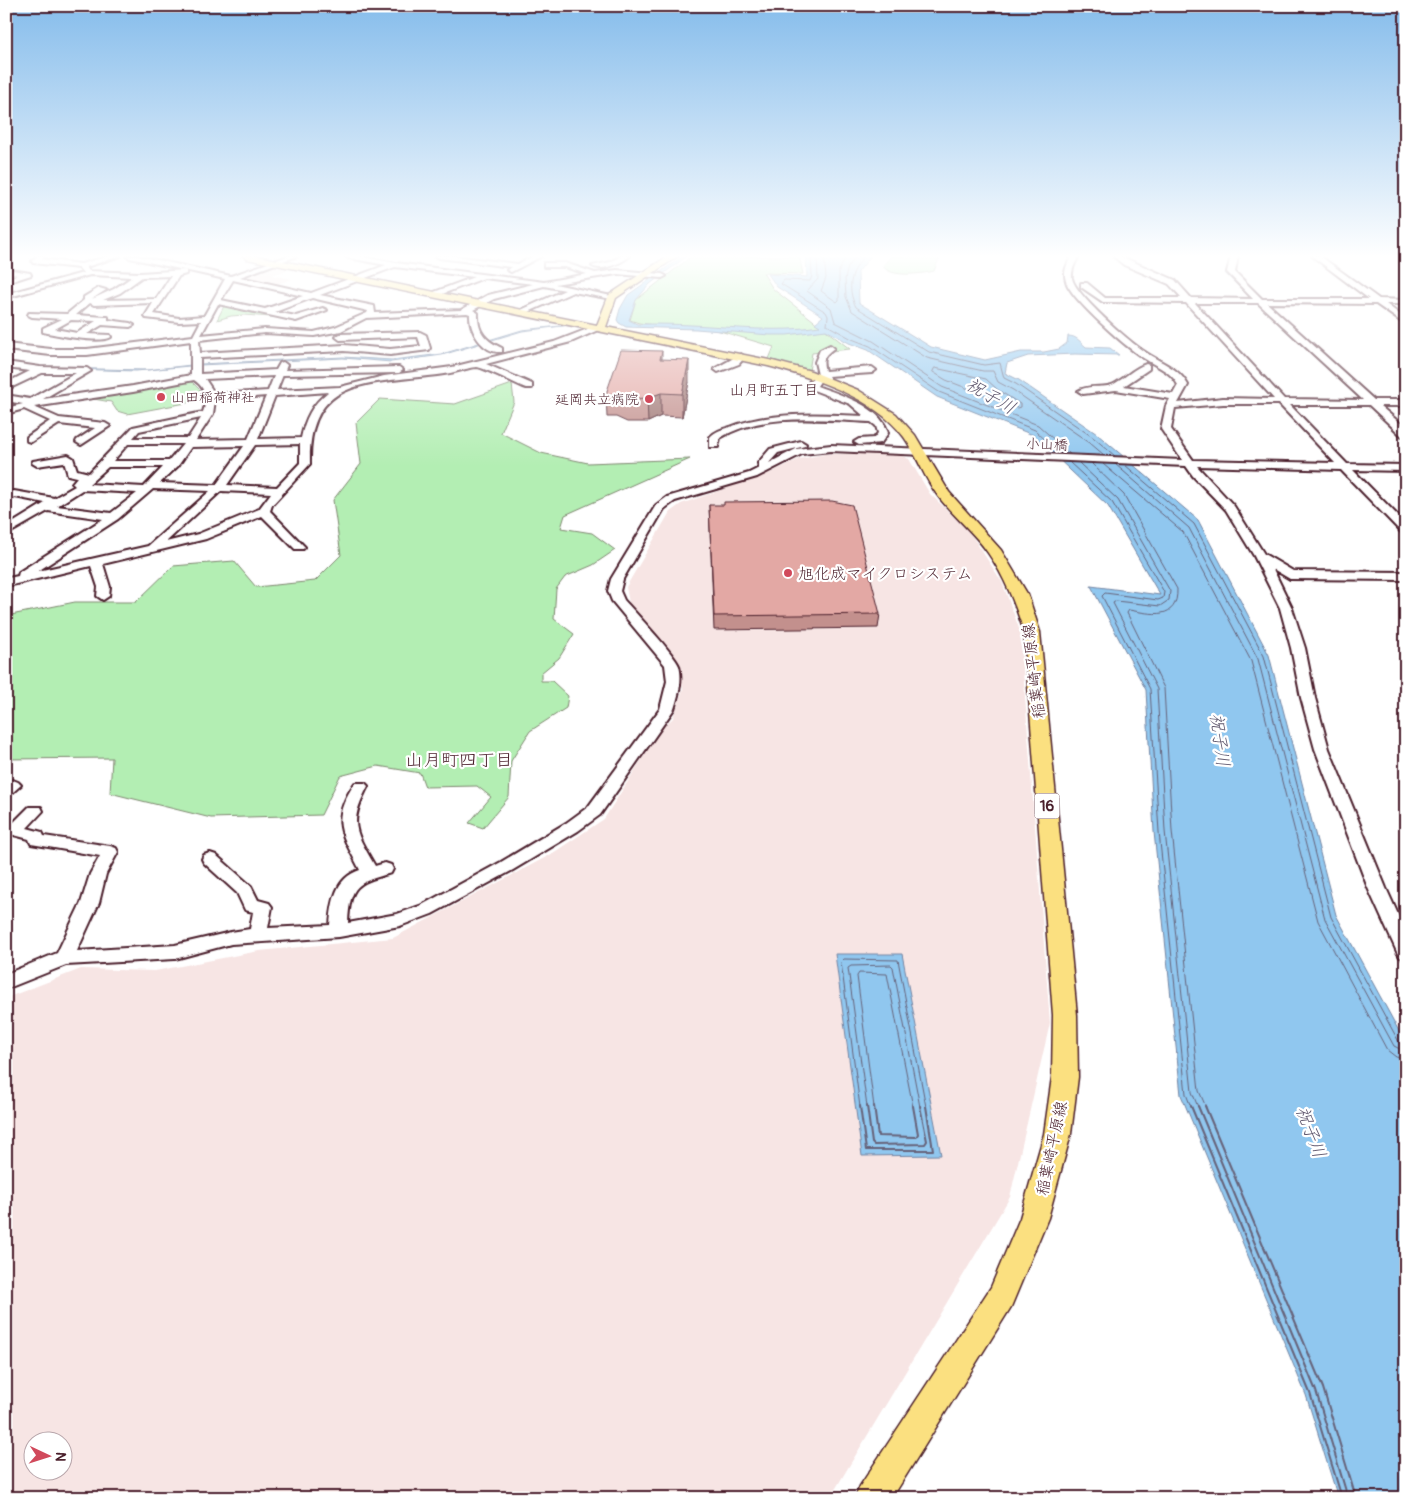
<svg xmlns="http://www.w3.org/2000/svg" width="1412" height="1504" font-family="Pangolin,'Klee One',sans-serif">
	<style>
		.built { fill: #f7e5e4; fill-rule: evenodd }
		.green { fill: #b3eeb3; stroke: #7e866f }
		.water { fill: #90c7ef; stroke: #7484a1 }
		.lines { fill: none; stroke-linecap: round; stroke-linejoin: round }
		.shore-far1 { stroke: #666279; stroke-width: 1 }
		.shore { stroke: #666279; stroke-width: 2 }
		.stream { stroke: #7484a1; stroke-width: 2.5 }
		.minor-casing { stroke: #4a1f2b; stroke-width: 4 }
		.major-casing { stroke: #4a1f2b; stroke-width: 3 }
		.minor { fill: #fff; fill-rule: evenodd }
		.major { fill: #fbe080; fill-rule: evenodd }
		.wall { fill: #c3908d; stroke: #4a1f2b }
		.shaded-wall { fill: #9f7673; stroke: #4a1f2b }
		.building { fill: #e3a8a4; stroke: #4a1f2b }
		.poi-dot { fill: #d1495b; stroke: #fff; stroke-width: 2 }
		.labels { text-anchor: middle; stroke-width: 4.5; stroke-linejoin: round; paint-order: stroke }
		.far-poi-label { font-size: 14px; fill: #4a1f2b; stroke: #fff; text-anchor: start }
		.far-street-label { font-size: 14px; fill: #4a1f2b; stroke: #fff }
		.far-neighbourhood-label { font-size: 15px; fill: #4a1f2b; stroke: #fff }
		.shield { fill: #fff; stroke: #80626b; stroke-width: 1 }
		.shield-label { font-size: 15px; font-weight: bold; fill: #4a1f2b }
		.poi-label { font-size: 16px; fill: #4a1f2b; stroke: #fff; text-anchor: start }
		.street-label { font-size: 16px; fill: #4a1f2b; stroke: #fff }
		.water-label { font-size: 18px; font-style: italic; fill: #625a70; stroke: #fff }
		.neighbourhood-label { font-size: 18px; fill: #4a1f2b; stroke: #fff }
	</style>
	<rect width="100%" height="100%" fill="#fff"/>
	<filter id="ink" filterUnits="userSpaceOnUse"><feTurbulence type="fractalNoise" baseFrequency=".02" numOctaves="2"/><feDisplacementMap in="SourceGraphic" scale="10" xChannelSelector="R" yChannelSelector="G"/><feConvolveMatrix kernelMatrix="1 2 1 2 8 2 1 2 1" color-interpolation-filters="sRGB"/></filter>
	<g filter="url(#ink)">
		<path class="built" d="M276,264l17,4 -21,7 20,4 -17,6 -34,-7v-2z
			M896,453l13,6 21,35 38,36 34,52 18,49 30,392 -40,174 -180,301h-824v-500l75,-29 74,2 104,-20 134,-13 157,-83 54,-36 57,-90 12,-11 10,-29 -5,-24 -49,-62 -3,-16 44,-75 11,-8 91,-32 27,-13 26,-5zM32,1442h30v30h-30z"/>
		<path class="green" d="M692,256h107l4,18 -40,-1 10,16 77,60 -38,4 -3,18 -40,-12 5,-12 -61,-18 -43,-2 -31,-4 -9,-3 6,-20z
			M891,256h46l2,3 -5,12c-12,3 -44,7 -51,-5z
			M228,304l56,14 -40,-3 -13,1 -14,4 7,-14z
			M184,381l8,1 13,13 -3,5 -75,14 -10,-3 -6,-9 -29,-5z
			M512,384l2,18 -13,31 40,20 47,10 102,-4 -125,56 -4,13 31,5 23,17 -22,15 -28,12 -9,12 -2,30 20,15 -15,24 -18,15v8h11l16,15 -2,12 -36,23 -19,30 -2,36 -26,31 -14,-5 22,-26 -14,-11 -52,1 -5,-14 -42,-7 -38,10 -19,39 -110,3 -101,-25 2,-35 -106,1v-143l69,-14h61l37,-36 61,-5 22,26 59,-6 26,-26 -8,-55 28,-36 -5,-41 24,-24 75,5z"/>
		<path class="water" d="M683,256h4l-37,28 -14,16 -7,20 8,4c18,0 37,0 55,1 43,2 85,8 128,1l-5,-3 8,-7 -46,-29 -9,-13 39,3 -1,-21h65l-13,16 1,31 72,44 54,13 36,-8h23l15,-3 8,-6 1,-7c9,0 12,6 18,11l24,1 9,7 -44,-1 -47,2 -21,7 -2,10 14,7 78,54 101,86 71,135 67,260 70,129v454h-68l-32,-103 -125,-300 -27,-263 -8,-142 -55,-104 69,9 -52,-89 -75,-71 -96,-38 -69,-47 -19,-7 -23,-13 -39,5h-17l-74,-6 -70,-2 -7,-4 -2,-3 3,-11 8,-14z
			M570,325l-48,6 -80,24 -51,7 -48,-4 -143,7 -64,6 -99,-3 -31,-6 46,6 95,2 53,-6 143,-7 49,3 50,-6 80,-24z
			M902,954l39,201 -79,1 -27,-202z"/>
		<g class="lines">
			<path class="shore-far1" d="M811,256l1,20 -2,5 -26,-1 -3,4 45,28 2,4 -1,9 25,14 18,7 69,46 96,38 25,24
				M817,256l1,23 -11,12 24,17 4,14 38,19 69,46 96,38 32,29
				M824,256l2,22 -5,13 16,11 2,-2v-29l7,-15
				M856,256l-8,11 -3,12 1,18 6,14 75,47 56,13h10l5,11 15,8 77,53 14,12
				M864,256c-13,16 -18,31 -8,51l73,45 55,13 16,-2 4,15 12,6 78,54 21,18
				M935,368l51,11 12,11 22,14v3l-3,1 -71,-28 -13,-8z
				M1069,462l43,40 52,90 -1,6 -5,2 -53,-7 -3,3 48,93 9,143 27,262 5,13
				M1079,463l39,37 52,91 -1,9 -9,6 -44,-5 -3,2 44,86 8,142 27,261 6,15
				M1091,463l33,32 53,94c1,32 -25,25 -48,21l-2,3 37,75 8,143 27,260 7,16
				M1103,464l80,68 68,129 67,260 69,129 9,7 10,2
				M1115,464l74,64 69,131 67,260 69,127 12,6
				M1125,465l69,59 70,132 67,261 68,125 7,3
				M860,1107l-19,-145 3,-3 54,1 28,147
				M867,1107l-19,-139 3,-2 40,-1 2,2 27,140
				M874,1107l-17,-131 2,-3 28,1 26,133"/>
			<path class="shore" d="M860,1106l6,44h67l-7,-44
				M867,1106l5,37 2,2 51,-1 2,-3 -7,-35
				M874,1106l4,30 38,1 2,-3 -5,-28
				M1191,1106l119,287 32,105
				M1198,1106l118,285 32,107
				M1205,1106l118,282 33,110"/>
			<path class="stream" d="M1231,256l-5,17 27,26
				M1275,319l27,25"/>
			<defs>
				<path id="minor" d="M37,256h7l-2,3 39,5 28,-8h11l-34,11 3,4 51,2 46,-3v4l-7,2 -25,38 25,4 25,-2 21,-37 -95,-21 -3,-2h11l93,20 57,-20h9l-57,21 71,16 75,-28 -37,-7 -3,-2h12l38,7 148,19 43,-8 -22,-7h-21v-4h21l30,10 22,-3 45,4 4,2 -4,2 -45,-4 -62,10 61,13 -4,2 -39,-7 -49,22h-3v-4l44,-20 -21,-4 -50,13 -21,11 5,3c-1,19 8,28 24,35v4c-19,2 -33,-21 -32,-38l-3,-1 -101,5 -25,13 -27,5 -49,-3 -66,7 1,13 144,-8 46,4 31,-3 -3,-9 -78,3 -4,-3 4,-3 80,-2 6,3 4,13 -1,2 -39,5 -46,-4 -144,7v16l76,-4 4,-7 3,-1 4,3 -2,5 114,-3 4,3 -4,3 -116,2 -6,15 63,-3 44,-11 68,-9 102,-25 44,-17 7,2 -34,15 -85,22 46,20v4h-6c-10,-4 -41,-20 -49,-21 -6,0 -14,3 -19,4 -10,3 -20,4 -30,5 -66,8 -120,4 -118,88l-38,41 -2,6 33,34 2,2 -2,2h-8l-33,-33 -56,23 -103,25 7,23 -1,9 -6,4 -6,-4 1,-9 -7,-21 -79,19 -4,-1v-6l10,-2 1,-4 84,-53 -55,-8 -42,24v-8l39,-24 -30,-6 -9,3v-7l8,-2 40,7 21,-12 -3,-3 5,-6 -9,-2 -4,-13 -27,4 -5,-3 1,-2 35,-6 5,3 4,12 12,3 44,-46 70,-15c5,-13 3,-24 -9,-32l-61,12 -99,15 25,11 46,5 5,3 -29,19 -5,-3 1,-2 18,-12 -36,-4 -28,18 -4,-1v-4l23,-16 -26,-12 -18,5v-6l17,-4 -17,-3v-6l24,4 46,-26h-34l-36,17v-7l24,-12 -24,-3v-6l34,5 47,1 4,3 -48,28 90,-13 58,-11v-34l-104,14h-36l-45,-5v-6l45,5h36l106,-13 8,-15 -22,1 -33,-4 -1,-2 8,-13 -59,2 -4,-2 -14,12 29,2h3v3l22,3 4,2 -4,2 -28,-2 -15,9 23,1 1,2c-10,7 -54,-2 -68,-5v-4l19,-9 -30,-2 -4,-2 1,-2 38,1 17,-14v-3l15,-9 7,2 -14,9 22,-10 18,-12 -42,-2 -84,23v-4l77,-21 -4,-5 -46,-5 -1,-2zM395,267l79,10 -40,15 -1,2 4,2 47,-18 49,6 -45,11 -27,15 -86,3 -1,-7 -54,-11zM171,276l-15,23 -53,1 17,-7 22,-16zM233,280l70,16 -38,13 -44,-9zM312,298l56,13 -1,2 -32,14 -21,5 -49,-3 -64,6 17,-31 78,17 31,-11 -4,-2 -27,8 -21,-4zM71,320l25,1 -19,12 -22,-4zM274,376l-6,15 -53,3 -10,-15zM328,392c-16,12 -23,27 -27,46l-43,1 17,-43zM266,396l-18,43 -52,1 17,-26 2,-14zM201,418l-13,20h-55l6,-7zM128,444h55l-14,17h-56zM300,444v19l-23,24 -50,-2 28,-40zM244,446l-28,39 -56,-2 18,-17 13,-19zM108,467h55l-19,20 -55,-3zM153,489l57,2 -62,55 -110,25 80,-52zM82,490l55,3 -26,20 -54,-7zM221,491l50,2 -12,16 -61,25 -32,8z
					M435,256h19l64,8 15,-8h9l-31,16 -4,-2 4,-3 -72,-9z
					M621,256h9c-9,7 -27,16 -38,10l18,-4z
					M1072,256h7c-4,7 -8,14 -7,22 3,17 58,64 73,74 16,11 33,15 43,33l-10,18 45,-5 51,1 -88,-96 -83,-1 -22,-15v-4h6l18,15h77l-13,-14 -45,-19 -11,-9h7l55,24 16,18 62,1 -26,-27 4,-16h7l-3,16 27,27h107l-57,-43h8l59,43 27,1v4h-20l20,15v6l-30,-21 -109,-1 107,97h32v6h-26l26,22v9l-4,-1 -33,-31h-79l57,59 59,1v6l-53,-1 53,54v10l-4,-1 -61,-63 -144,-4 37,40 30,48 29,17 113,1v8l-116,-1 -17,-10 19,39 13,40 10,50 14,51 57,139 20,44v27l-6,-2 -3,-5 -29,-64 -53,-139 -14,-51 -10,-50 -11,-40 -26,-52 -28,-46 -33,-34 -7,-10 -355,-15 -29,3 -45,23 -82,24 -11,8 -41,70 -3,12 4,9c10,11 52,56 55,66 4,15 -1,30 -5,43l-74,106 -22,16 -65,39 -81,44 -32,12 -61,11 -108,7 -56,15 -109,6 -60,24v-15l51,-21 24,-50 9,-29 10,-18 -63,-11 -6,-1 -2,-5 -19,-5 -2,-4 2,-4 19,-19h12l2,4 -16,17 15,4 2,4 66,10 6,2 2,4 -12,22 -7,29 -22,48 98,-6 56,-13 19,-3 3,-17 -8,-2 -8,-17 -33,-30 -2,-4 2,-4 6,-2 6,2 35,31 7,14 11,3 3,4 -4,21 62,-3c2,-23 5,-47 30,-55 -18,-36 -31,-49 -5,-87h10l3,3c-20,38 -13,45 7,80l10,-3 6,2 2,4 -2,4c-34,10 -41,11 -43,50l49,-9 23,-8 81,-44 65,-39 22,-16 72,-98 7,-28 -2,-16 -53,-64 -4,-10 3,-12 45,-74 11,-8 82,-24 10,-5 -1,-5 12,-14 31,-8 5,3 -1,2 -27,7 -9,10 27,-14 35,-4 351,15 -21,-31 5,-23 4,-7 -54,-9 -33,4 -5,-3c10,-7 26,-2 36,-7 11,-6 20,-16 32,-20l3,1v4l-25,17 49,8 5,-9c-8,-16 -26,-20 -39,-30 -16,-11 -69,-57 -73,-74 -3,-9 1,-17 6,-25zM1195,303h63l105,97 -79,-1zM1223,404h56l56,59 -142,-3 -22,-31 4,-21z
					M6,269l24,4 1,2 -25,8v-4l11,-4 -11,-2z
					M830,345l4,3c-9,7 -13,10 -9,23l47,-4 4,3 -4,3 -44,3 3,4 -2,2h-6l-2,-2 -4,6c24,9 64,20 71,47l-7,10 -22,2 -5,-3 5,-3 15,-1 4,-5 -2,-7 -5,-4c-48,-2 -108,-10 -151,16l-2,9h-8v-10c5,-6 13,-8 20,-10 43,-16 89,-13 134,-11l-14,-12 -42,-16 1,-6 9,-7 -3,-13 5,-12z
					M741,354l4,3 -6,7 -21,8 -4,-3z
					M13,780l5,2 3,3 -9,8 -6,2v-13z"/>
				<path id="major" d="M243,256h15l339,69 12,-30 59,-39h10l-62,42 -10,29 163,33 42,11 47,19 38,24 19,21 34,57 52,58 27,45 12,37 37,383 1,62 -7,57 -23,84 -37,89 -119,191h-37l5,-12 131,-199 29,-69 24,-84 8,-57 1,-62 -29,-383c-9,-28 -19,-55 -36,-79 -14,-21 -35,-37 -50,-57 -14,-18 -21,-41 -34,-59 -30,-40 -90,-59 -136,-71l-521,-107z"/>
			</defs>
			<use href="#minor" class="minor-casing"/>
			<use href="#major" class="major-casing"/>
			<use href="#minor" class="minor"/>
			<use href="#major" class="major"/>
		</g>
		<path class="wall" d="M662,351v8l27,23 -7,35 -21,-1 -13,6h-21l-11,-5h-9l-1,-23z
			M709,505l171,109 -2,14 -164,2z"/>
		<path class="shaded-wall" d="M689,360v22l-7,35v-23z
			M661,393v23l-13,6 -1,-24z"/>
		<path class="building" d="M621,350l41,1 -2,8 29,1 -7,34 -21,-1 -14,5 -21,1 -11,-5h-9z
			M832,501l20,4 28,109 -166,2 -5,-111h15v-3z"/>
	</g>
	<linearGradient id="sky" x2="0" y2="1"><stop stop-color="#85bceb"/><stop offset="0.55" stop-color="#fff"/><stop offset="1" stop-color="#fff" stop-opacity="0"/></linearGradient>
	<rect width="1412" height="466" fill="url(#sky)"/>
	<g class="poi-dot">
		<circle cx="161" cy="397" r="5"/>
		<circle cx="649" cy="399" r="5"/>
		<circle cx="788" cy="573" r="5"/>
	</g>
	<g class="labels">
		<g class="far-poi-label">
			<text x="171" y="402">山田稲荷神社</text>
			<text x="639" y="404" text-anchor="end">延岡共立病院</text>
		</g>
		<g class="far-street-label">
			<text transform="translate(1047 444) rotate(2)" y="5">小山橋</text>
		</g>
		<g class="far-neighbourhood-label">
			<text x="774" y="395">山月町五丁目</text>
		</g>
		<rect class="shield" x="1034.5" y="793.5" width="25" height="25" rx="4"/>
		<g class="shield-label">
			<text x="1047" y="811">16</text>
		</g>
		<g class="poi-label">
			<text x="798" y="579">旭化成マイクロシステム</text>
		</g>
		<g class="street-label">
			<text transform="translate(1033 671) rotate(-97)" y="6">稲葉崎平原線</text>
			<text transform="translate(1051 1148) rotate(-78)" y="6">稲葉崎平原線</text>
		</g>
		<g class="water-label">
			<text transform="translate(991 396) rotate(30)" y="6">祝子川</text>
			<text transform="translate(1220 740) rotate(82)" y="6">祝子川</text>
			<text transform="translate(1311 1132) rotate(69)" y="6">祝子川</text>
		</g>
		<g class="neighbourhood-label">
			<text x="459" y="766">山月町四丁目</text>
		</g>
	</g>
	<rect width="1412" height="1504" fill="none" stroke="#fff" stroke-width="25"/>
	<rect x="12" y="12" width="1387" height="1479" fill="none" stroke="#4a1f2b" stroke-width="2" filter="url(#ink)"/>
	<g transform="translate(48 1456) rotate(94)"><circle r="24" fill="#ffffff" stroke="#b7a5aa"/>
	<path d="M0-4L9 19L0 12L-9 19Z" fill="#d1495b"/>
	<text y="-8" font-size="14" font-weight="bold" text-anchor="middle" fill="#4a1f2b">N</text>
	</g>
</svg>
